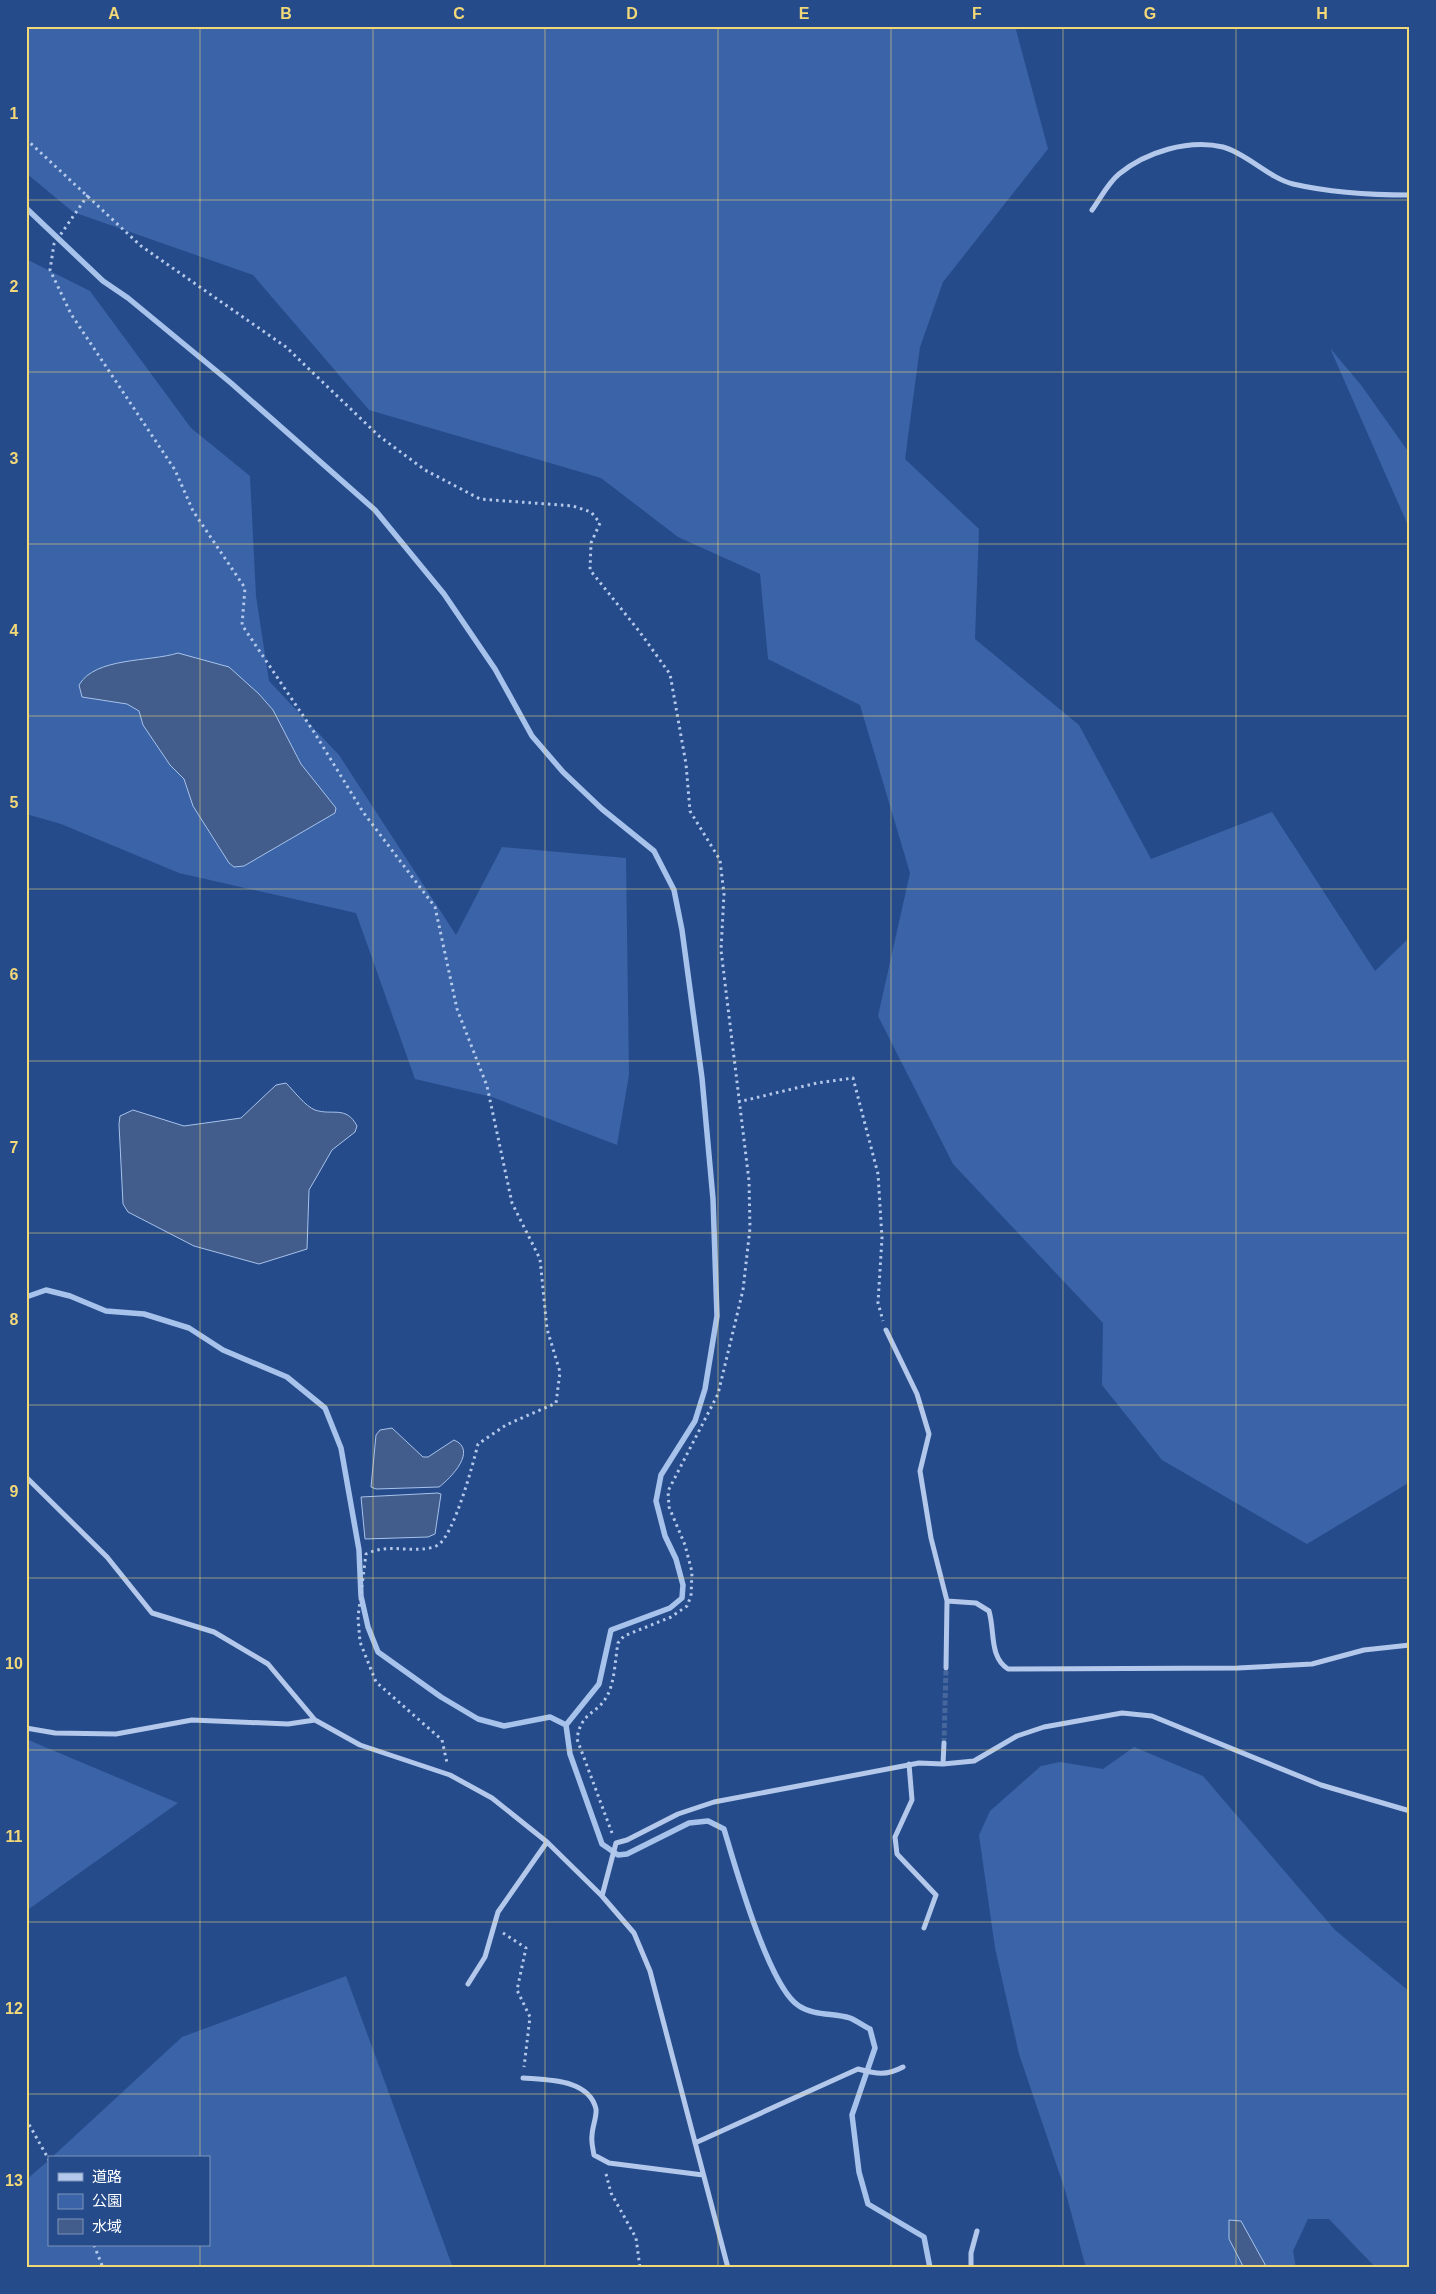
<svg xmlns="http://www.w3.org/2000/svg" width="1436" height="2294" font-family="Arial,'Noto Sans JP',sans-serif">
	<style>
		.green { fill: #3a64a7 }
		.water { fill: #425d8b; stroke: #a7c2eb }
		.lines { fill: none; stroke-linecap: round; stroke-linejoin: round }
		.stream { stroke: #a7c2eb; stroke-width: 5.5 }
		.minor-tunnel { stroke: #46669c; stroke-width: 5; stroke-dasharray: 5 2.5; stroke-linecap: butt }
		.path { stroke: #b3c8ea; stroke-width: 3; stroke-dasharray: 2.5 4; stroke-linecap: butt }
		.minor { stroke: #b3c8ea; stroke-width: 5 }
		.grid { fill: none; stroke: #f3d878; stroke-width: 1; stroke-opacity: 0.55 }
		.neatline { fill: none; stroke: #f3d878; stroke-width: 2 }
		.grid-label { font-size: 16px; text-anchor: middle; font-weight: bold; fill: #f3d878 }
	</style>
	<rect width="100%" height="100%" fill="#254b8b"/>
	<path class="green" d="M26,26h989l33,123 -105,133 -23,65 -15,112 74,70 -4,110 104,86 72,134 121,-47 103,159 35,-34v545l-103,62 -145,-84 -60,-75 1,-62 -150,-159 -75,-148 32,-143 -50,-168 -92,-46 -8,-85 -82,-37 -77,-59 -232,-68 -116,-135 -180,-63 -47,-39z
		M26,259l64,32 101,137 59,48 6,120 13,85 70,74 117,180 46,-88 124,11 3,217 -12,70 -125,-48 -77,-18 -59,-166 -177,-40 -118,-49 -35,-10z
		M1330,348l31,37 49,69v76z
		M26,1739l152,64 -152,108z
		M1134,1747l69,29 132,154 75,62v276h-34l-47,-49h-21l-15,32 3,17h-210l-21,-78 -46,-136 -24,-106 -16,-113 11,-24 51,-45 19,-4 43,7z
		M346,1976l107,292h-427v-88l23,-20v85h160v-87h-158l131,-121z"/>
	<path class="water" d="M178,653l51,14 30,27 14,16 28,54 35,44 -1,5 -91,53 -10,1 -5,-4 -36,-57 -9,-27 -14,-14 -27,-40 -4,-14 -12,-7 -45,-7 -3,-12c16,-28 71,-23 99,-32z
		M286,1083c8,8 19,23 29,27 18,6 31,-5 42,16l-2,6 -23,18 -23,40 -2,59 -48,15 -65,-18 -66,-34 -5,-8 -4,-80 1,-8 13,-6 51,16 57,-8 35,-33z
		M392,1428l31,29h5l26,-17c24,10 -3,38 -15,47l-63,2 -5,-2 5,-52 4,-5z
		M438,1493l3,1 -6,40 -7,3 -63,2 -4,-42z
		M1229,2220l12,1 26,47h-23l-15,-29z"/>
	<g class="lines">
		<path class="stream" d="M26,208l77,73 25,17 103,85 144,127 69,84 51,75 37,67 31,36 39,37 52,42 20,39 8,40 20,148 11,121 4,117 -12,73 -10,32 -34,54 -5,26 9,35 11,23 7,26 -1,13 -12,10 -59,22 -12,54 -33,41 4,29 32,90 16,11 9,-1 62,-31 19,-2 16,8c11,37 45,159 75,177 15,10 35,7 51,12 7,3 14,8 20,11l5,19 -23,67 7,57 9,32 56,33 6,31
			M26,1297l20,-7 24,6 36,15 38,3 45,14 34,22 64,27 38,31 16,40 18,102 2,46 7,31 10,25 63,45 37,22 26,7 46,-9 16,8"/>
		<path class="minor-tunnel" d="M944,1743l2,-75"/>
		<path class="path" d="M26,139l115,107 145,101 93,89 46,34 55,29 93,7 18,6 9,11 -9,20 -1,27 49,61 31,43 16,90 4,47 30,49 4,34 -3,56 28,231 1,47 -7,62 -25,104 -50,97 1,16 16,38 7,27 -1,24 -4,10 -16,11 -47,19 -6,7c-3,16 -3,39 -11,53 -10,19 -26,15 -30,43l35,94
			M88,195l-34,49 -4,26 21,44 104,156 18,41 52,77 -3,37 72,107 49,80 72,95 22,102 30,77 25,117 28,56 7,70 13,43 -4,31 -50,22 -28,19c-5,20 -24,91 -40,101 -3,2 -11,4 -15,4 -23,2 -35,-5 -57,5l-8,63 2,25 16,40 66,58 5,23
			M738,1102l79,-19 36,-5 25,96 4,64 -4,65 5,18
			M503,1933l23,15 -9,42 13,27 -6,50
			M26,2119l23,41
			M606,2174l5,19 25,45 4,30
			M94,2245l9,23"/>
		<path class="minor" d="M1092,210c8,-11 16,-27 27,-36 27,-22 69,-35 104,-27 23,6 46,31 70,37 39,9 77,11 117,11
			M886,1330l31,64 12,40 -9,37 11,67 16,63 -1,67
			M26,1477l81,80 45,56 62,19 54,32 47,56 45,25 90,30 42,23 55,44 55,54 32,37 16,38 78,297
			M947,1601l29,2 13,8c6,20 0,46 19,58l230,-1 74,-4 52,-14 46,-5
			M26,1728l29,5 61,1 76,-14 96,4 27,-4
			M909,1764l3,36 -17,37 2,17 39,41 -12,33
			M943,1764l1,-21
			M602,1896l14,-53 11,-3 51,-26 36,-12 205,-39 24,1 31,-3 43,-25 27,-9 78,-14 30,3 169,69 89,26
			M468,1984l17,-27 13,-45 49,-70
			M523,2078c25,2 66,1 73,31 1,8 -4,18 -4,27 -1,6 1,13 2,19l15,8 94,12
			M695,2143l163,-74c19,5 28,7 45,-2
			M971,2268v-15l6,-22"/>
	</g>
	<path class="grid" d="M200,26v2132M373,26v2242M545,26v2242M718,26v2242M891,26v2242M1063,26v2242M1236,26v2242M26,200h1384M26,372h1384M26,544h1384M26,716h1384M26,889h1384M26,1061h1384M26,1233h1384M26,1405h1384M26,1578h1384M26,1750h1384M26,1922h1384M26,2094h1384M200,2245v23"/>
	<rect width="1436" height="2294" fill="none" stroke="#254b8b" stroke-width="55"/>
	<rect x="48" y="2156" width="162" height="90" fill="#254b8b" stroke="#7c93b9"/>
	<rect x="58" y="2173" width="25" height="8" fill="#b3c8ea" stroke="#7c93b9"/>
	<text x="92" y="2182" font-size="15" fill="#ffffff">道路</text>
	<rect x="58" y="2194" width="25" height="15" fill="#3a64a7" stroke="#7c93b9"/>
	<text x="92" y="2206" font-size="15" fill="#ffffff">公園</text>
	<rect x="58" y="2219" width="25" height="15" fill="#425d8b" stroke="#7c93b9"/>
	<text x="92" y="2232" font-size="15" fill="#ffffff">水域</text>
	<rect x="28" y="28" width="1380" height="2238" class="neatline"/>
	<g class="grid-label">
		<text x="114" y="19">A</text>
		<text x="286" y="19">B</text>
		<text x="459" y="19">C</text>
		<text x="632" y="19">D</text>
		<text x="804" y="19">E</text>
		<text x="977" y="19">F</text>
		<text x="1150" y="19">G</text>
		<text x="1322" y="19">H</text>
		<text x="14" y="119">1</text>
		<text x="14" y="292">2</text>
		<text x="14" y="464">3</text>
		<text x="14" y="636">4</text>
		<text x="14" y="808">5</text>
		<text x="14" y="980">6</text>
		<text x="14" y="1153">7</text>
		<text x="14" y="1325">8</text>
		<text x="14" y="1497">9</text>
		<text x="14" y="1669">10</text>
		<text x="14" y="1842">11</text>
		<text x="14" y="2014">12</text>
		<text x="14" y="2186">13</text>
	</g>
</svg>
